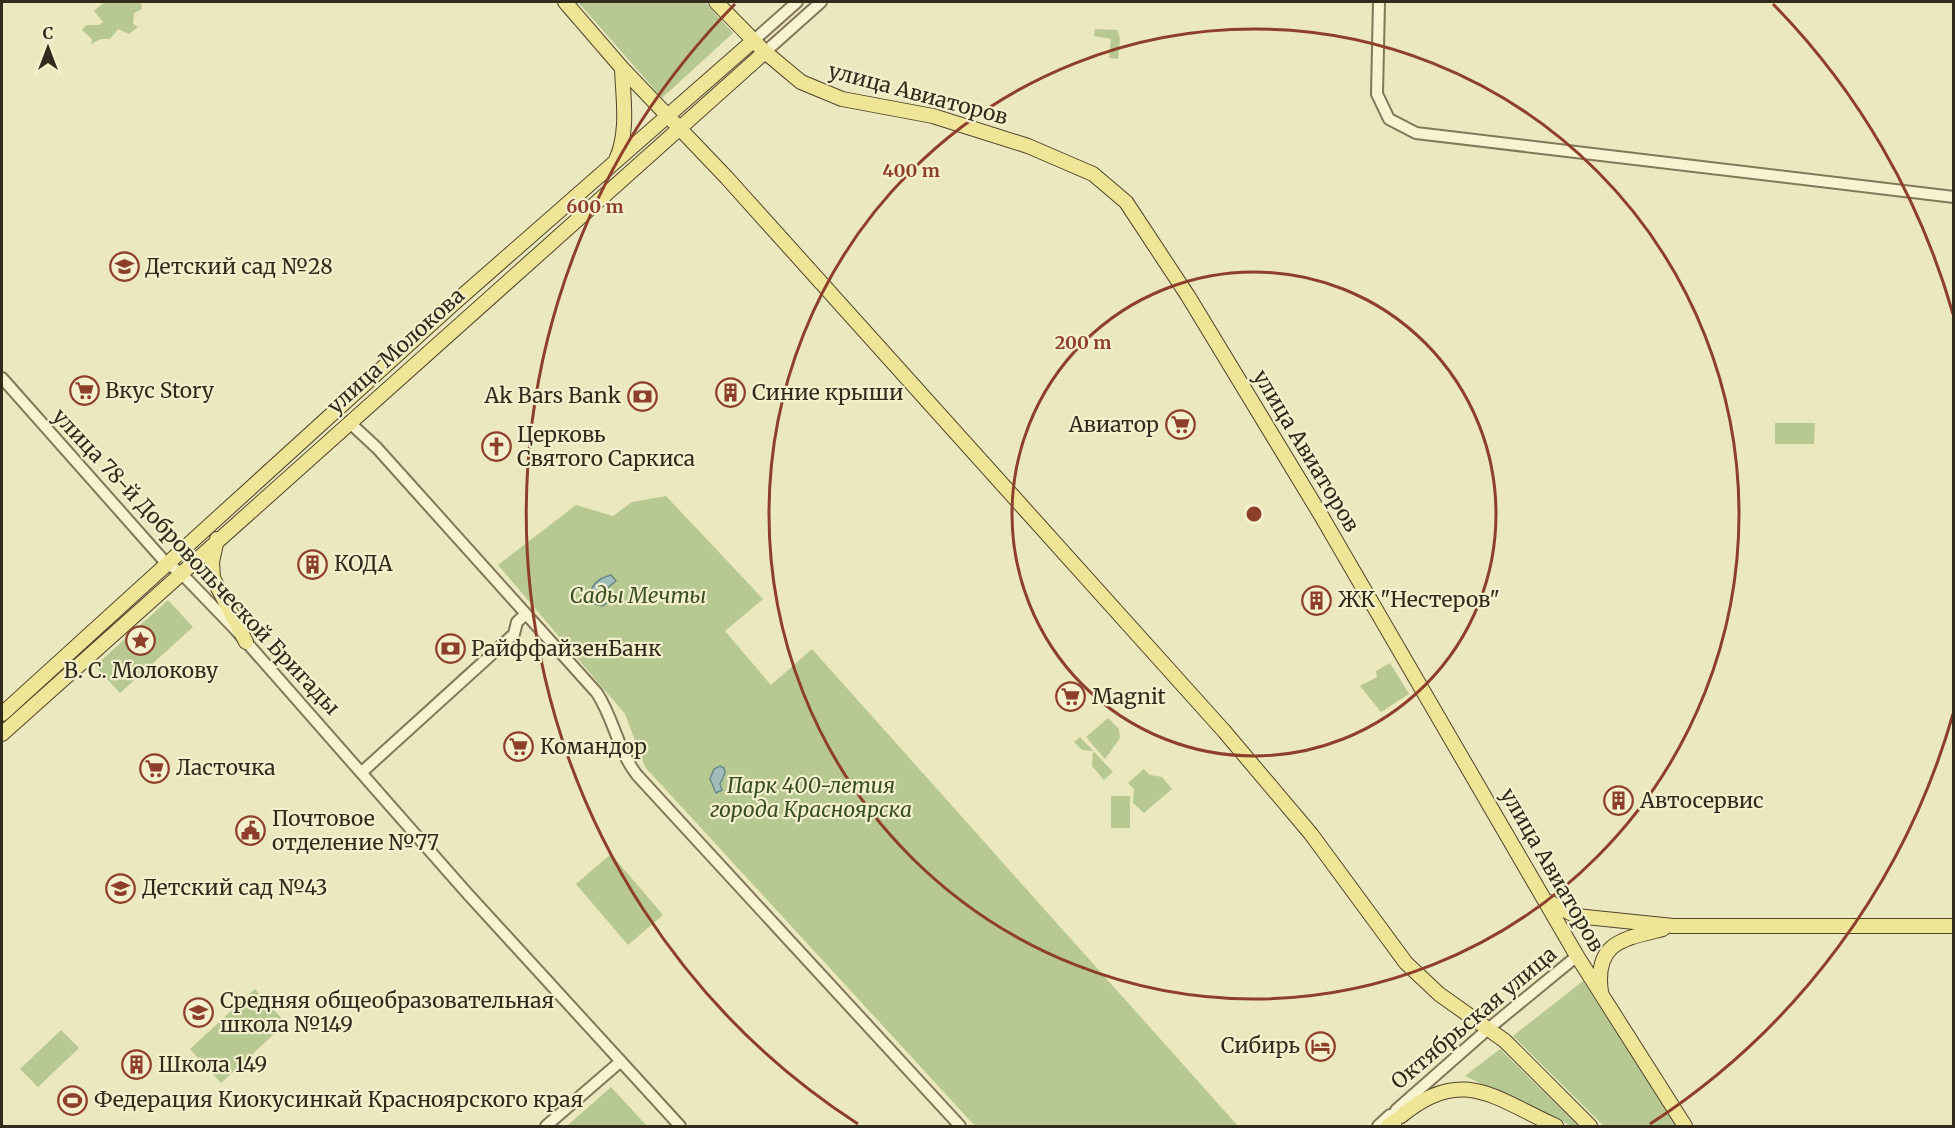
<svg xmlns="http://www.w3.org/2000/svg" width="1955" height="1128" font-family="Merriweather,serif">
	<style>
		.green { fill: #b7c893 }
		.water { fill: #a1bdba; stroke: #698988; stroke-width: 1.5 }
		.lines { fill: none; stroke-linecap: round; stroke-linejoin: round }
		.minor-casing { stroke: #827758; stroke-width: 14 }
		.major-casing { stroke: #50442c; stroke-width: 16 }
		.minor { stroke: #f7f3d0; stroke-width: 10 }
		.major { stroke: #eee596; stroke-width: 14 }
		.ring { fill: none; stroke: #8e3f2b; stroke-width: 3 }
		.labels { text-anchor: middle; stroke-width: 4.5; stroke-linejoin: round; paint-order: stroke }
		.street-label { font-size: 21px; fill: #322b1c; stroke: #f3f0cd }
		.poi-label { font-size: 21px; fill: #322b1c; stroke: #f3f0cd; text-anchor: start }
		.park-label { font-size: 21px; font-style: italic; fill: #3a4e23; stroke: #f3f0cd }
		.centre { fill: #8e3f2b; stroke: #f3f0cd; stroke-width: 3 }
		.ring-label { font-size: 18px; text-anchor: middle; font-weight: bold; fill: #8e3f2b; stroke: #f3f0cd; stroke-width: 4.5; stroke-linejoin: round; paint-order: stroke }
	</style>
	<rect width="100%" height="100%" fill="#ebe7be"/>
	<path class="green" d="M105,2h36l1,7 -8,4 -1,11 5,3 -9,7 -11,-5 -8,10h-9l-10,5 1,-5 -10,-9 4,-5h13l4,-3 -9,-11z
		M578,2h127l28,31 -71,65z
		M1095,29l22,1 3,8 -2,21 -9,-1 2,-19 -17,-3z
		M1775,423h40l-1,21h-39z
		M666,496l97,103 -38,32 46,54 41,-36 426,477h-263l-330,-359 -20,-53 -127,-149 78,-60 37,11 19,-14z
		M168,600l25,27 -73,66 -25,-27z
		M1390,663l19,31 -28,18 -21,-26 17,-9 -1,-6z
		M1108,718l11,11 1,9 -15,21 -19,-22z
		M1080,737l33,35 -9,8 -12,-14 1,-15 -11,-1 -8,-8z
		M1144,769l6,6 12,2 10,12 -28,24 -11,-10 1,-14 -6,-6z
		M1111,796h19v32h-19z
		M611,854l52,61 -35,30 -52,-61z
		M1583,981l94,145h-73l-91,-90z
		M255,989l31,34 -65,60 -31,-34z
		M61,1030l18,18 -41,39 -18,-18z
		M1500,1049l79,77h-7l-107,-50z
		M611,1087l36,39h-80z"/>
	<path class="water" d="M611,575l5,6 -11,9 3,12 -5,4 -14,-3 -2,-3c5,-15 9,-21 24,-25z
		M720,766l4,2 1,5 -5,11 2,6 -6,3 -6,-14 4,-10z"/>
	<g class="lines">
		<defs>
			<path id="minor" d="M1379,2l-2,92 12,25 27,14 538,64
				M753,41l44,-39
				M765,52l56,-50
				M2,378l164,185 14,9 54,56 232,264 214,234
				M349,422l28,26 220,245c17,26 21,58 40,82l323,351
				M362,772l152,-138 3,-12 9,-8
				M1396,1110l92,-81 89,-73
				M546,1126l75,-65
				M1378,1126l12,-11"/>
			<path id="major" d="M565,2l57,66 105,110 497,553 87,103 95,129 33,31 66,47 85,85
				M716,2l49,50 36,30 41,17 91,17 95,30 65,28 33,28 62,94 134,221 255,439 108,170
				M616,160c13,-28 7,-62 6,-92
				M217,539l-5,23 1,16 33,64
				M2,714l451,-410 300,-263
				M2,734l763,-682
				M1549,902l27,14 97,10h281
				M1601,992c-7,-50 22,-53 62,-63
				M1401,1116c61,-51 93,-18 155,10
				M1388,1126l7,-5"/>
		</defs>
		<use href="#minor" class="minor-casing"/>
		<use href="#major" class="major-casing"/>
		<use href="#minor" class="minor"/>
		<use href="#major" class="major"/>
	</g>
	<g class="ring">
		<circle cx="1254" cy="514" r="242"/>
		<circle cx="1254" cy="514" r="485"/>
		<path d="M1953 714A727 727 0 0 1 1650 1124M858 1124A727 727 0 0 1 735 4M1773 4A727 727 0 0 1 1953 314"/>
	</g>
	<defs>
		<symbol id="school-ring" viewBox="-11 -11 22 22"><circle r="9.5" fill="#f3f0cd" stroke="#8e3f2b" stroke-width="1.5"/><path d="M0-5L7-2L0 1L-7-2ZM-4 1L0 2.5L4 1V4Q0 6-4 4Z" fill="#8e3f2b"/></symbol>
		<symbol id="supermarket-ring" viewBox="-11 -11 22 22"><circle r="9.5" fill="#f3f0cd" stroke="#8e3f2b" stroke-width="1.5"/><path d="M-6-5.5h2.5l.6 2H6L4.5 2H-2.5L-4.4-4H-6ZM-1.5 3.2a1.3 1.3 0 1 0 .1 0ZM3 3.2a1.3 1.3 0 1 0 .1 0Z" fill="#8e3f2b"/></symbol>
		<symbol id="building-ring" viewBox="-11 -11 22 22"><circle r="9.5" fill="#f3f0cd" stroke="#8e3f2b" stroke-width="1.5"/><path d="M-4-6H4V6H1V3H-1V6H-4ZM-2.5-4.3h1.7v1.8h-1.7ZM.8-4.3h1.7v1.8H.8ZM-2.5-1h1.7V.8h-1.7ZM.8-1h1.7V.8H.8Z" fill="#8e3f2b"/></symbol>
		<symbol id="bank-ring" viewBox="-11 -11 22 22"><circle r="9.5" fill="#f3f0cd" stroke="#8e3f2b" stroke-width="1.5"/><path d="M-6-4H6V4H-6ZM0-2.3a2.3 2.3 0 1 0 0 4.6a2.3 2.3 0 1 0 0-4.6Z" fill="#8e3f2b"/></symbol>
		<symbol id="church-ring" viewBox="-11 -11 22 22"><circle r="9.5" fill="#f3f0cd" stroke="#8e3f2b" stroke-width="1.5"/><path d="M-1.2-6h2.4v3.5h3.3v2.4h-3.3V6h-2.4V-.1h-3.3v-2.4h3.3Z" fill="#8e3f2b"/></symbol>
		<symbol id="sight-ring" viewBox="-11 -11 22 22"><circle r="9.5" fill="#f3f0cd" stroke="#8e3f2b" stroke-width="1.5"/><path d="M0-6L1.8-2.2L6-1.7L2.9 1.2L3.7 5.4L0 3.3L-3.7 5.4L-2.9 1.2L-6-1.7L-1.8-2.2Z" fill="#8e3f2b"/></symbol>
		<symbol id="civic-ring" viewBox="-11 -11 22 22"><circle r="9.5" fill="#f3f0cd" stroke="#8e3f2b" stroke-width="1.5"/><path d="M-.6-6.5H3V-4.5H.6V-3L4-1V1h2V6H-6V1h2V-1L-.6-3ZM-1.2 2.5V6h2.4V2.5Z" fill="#8e3f2b"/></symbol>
		<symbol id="hotel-ring" viewBox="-11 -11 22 22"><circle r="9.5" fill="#f3f0cd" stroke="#8e3f2b" stroke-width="1.5"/><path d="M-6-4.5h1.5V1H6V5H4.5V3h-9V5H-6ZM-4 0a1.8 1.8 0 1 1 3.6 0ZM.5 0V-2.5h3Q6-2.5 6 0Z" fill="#8e3f2b"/></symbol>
		<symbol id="stadium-ring" viewBox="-11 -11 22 22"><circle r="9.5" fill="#f3f0cd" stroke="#8e3f2b" stroke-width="1.5"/><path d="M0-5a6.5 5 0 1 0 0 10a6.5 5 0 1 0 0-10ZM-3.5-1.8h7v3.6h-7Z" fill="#8e3f2b"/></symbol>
	</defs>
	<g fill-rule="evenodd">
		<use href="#school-ring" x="108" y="250" width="33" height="33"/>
		<use href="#supermarket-ring" x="68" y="374" width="33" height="33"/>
		<use href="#building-ring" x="714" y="376" width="33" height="33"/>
		<use href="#bank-ring" x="626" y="380" width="33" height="33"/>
		<use href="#supermarket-ring" x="1164" y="408" width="33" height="33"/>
		<use href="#church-ring" x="480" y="430" width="33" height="33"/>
		<use href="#building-ring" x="296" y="548" width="33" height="33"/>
		<use href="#building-ring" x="1300" y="584" width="33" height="33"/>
		<use href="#sight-ring" x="124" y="624" width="33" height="33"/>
		<use href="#bank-ring" x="434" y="632" width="33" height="33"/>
		<use href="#supermarket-ring" x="1054" y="680" width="33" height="33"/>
		<use href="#supermarket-ring" x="502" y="730" width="33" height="33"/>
		<use href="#supermarket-ring" x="138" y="752" width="33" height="33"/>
		<use href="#building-ring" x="1602" y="784" width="33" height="33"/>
		<use href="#civic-ring" x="234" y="814" width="33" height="33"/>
		<use href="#school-ring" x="104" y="872" width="33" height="33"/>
		<use href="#school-ring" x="182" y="996" width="33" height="33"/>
		<use href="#hotel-ring" x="1304" y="1030" width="33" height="33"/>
		<use href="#building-ring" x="120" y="1048" width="33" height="33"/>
		<use href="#stadium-ring" x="56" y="1084" width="33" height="33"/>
	</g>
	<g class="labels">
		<g class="street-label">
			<text transform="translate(918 94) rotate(15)" y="7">улица Авиаторов</text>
			<text transform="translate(396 351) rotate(-42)" y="7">улица Молокова</text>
			<text transform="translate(1306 451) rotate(59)" y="7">улица Авиаторов</text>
			<text transform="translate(196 562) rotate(47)" y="7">улица 78-й Добровольческой Бригады</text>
			<text transform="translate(1552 870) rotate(60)" y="7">улица Авиаторов</text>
			<text transform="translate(1474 1018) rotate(-40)" y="7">Октябрьская улица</text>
		</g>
		<g class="poi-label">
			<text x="145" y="274">Детский сад №28</text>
			<text x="105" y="398">Вкус Story</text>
			<text x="752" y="400">Синие крыши</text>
			<text x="621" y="403" text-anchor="end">Ak Bars Bank</text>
			<text x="1159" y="432" text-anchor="end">Авиатор</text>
			<text x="517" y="442">Церковь<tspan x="517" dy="24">Святого Саркиса</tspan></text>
			<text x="334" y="571">КОДА</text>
			<text x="1338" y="607">ЖК "Нестеров"</text>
			<text x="471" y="656">РайффайзенБанк</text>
			<text x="141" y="678" text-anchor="middle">В. С. Молокову</text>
			<text x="1092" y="704">Magnit</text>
			<text x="540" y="754">Командор</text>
			<text x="176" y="775">Ласточка</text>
			<text x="1640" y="808">Автосервис</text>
			<text x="272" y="826">Почтовое<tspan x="272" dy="24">отделение №77</tspan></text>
			<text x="142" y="895">Детский сад №43</text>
			<text x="220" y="1008">Средняя общеобразовательная<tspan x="220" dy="24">школа №149</tspan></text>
			<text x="1300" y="1053" text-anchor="end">Сибирь</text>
			<text x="158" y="1072">Школа 149</text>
			<text x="94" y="1107">Федерация Киокусинкай Красноярского края</text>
		</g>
		<g class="park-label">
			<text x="638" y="603">Сады Мечты</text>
			<text x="811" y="793">Парк 400-летия<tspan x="811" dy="24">города Красноярска</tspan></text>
		</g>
	</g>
	<circle cx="1254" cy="514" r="9" class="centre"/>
	<g class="ring-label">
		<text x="911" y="177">400 m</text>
		<text x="595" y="213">600 m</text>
		<text x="1083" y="349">200 m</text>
	</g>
	<rect width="1955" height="1128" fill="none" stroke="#322b1c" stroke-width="6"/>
	<g transform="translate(48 48)" stroke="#f3f0cd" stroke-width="4.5" paint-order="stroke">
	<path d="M0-4.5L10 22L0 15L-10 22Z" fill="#322b1c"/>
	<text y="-9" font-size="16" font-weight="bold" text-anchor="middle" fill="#322b1c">С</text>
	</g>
</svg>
